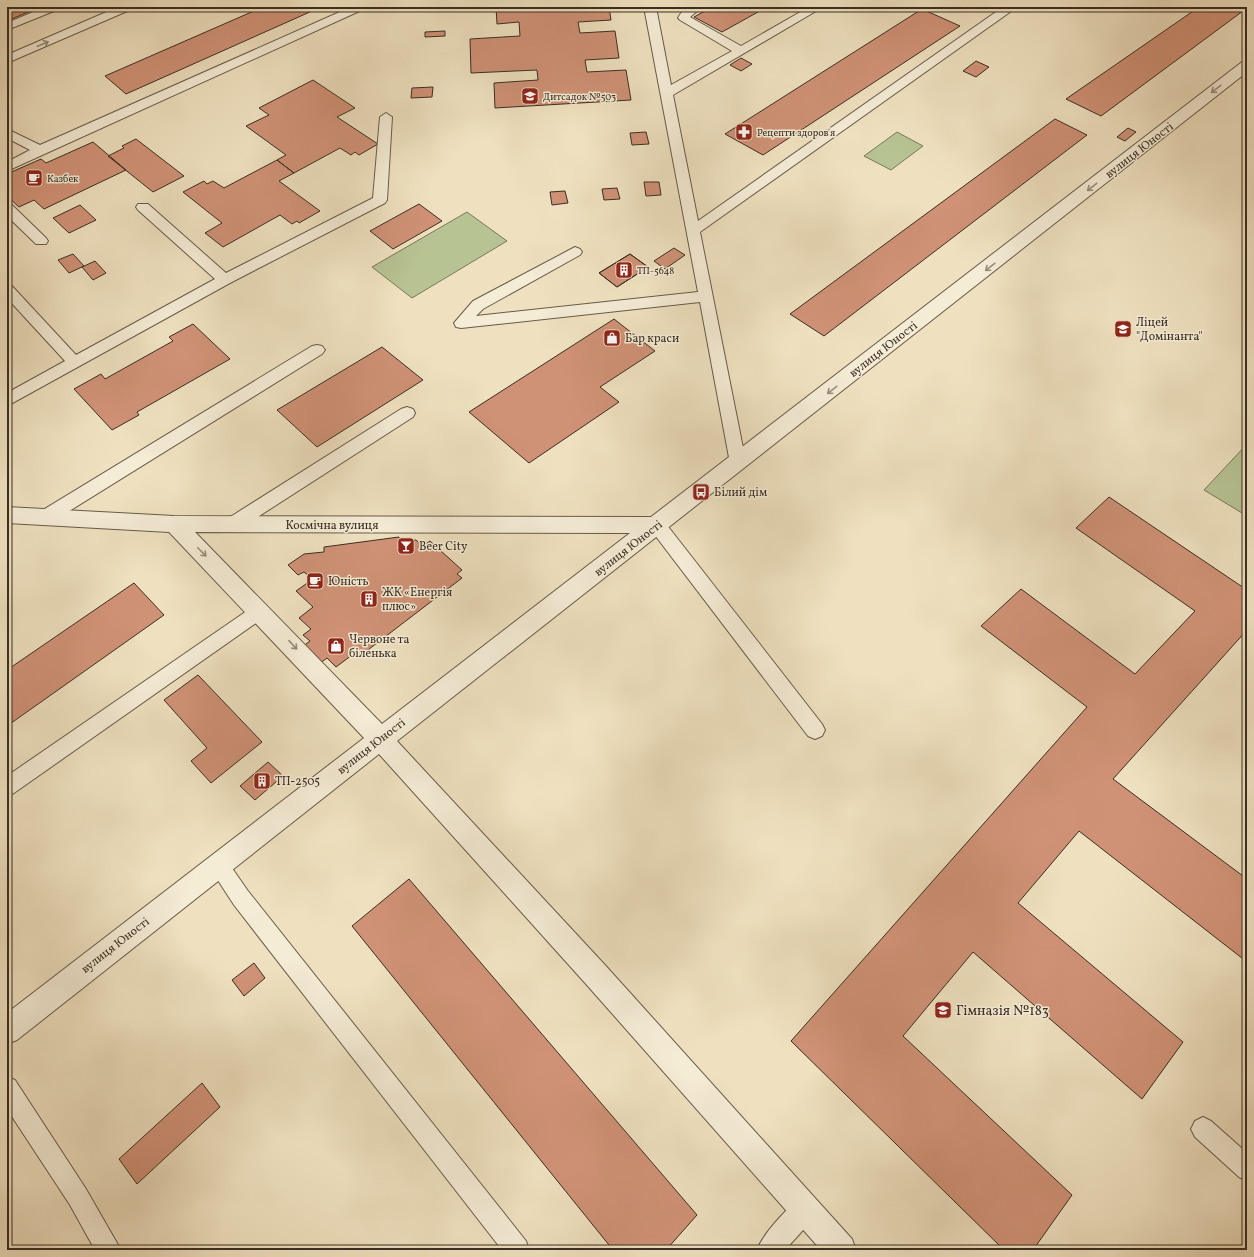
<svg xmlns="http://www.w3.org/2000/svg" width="1254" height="1257" font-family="Vollkorn,serif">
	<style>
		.green { fill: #b7c393; stroke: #78785a }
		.building { fill: #d09277; stroke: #3a2e22 }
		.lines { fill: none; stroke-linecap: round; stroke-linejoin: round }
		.lane-casing { stroke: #675b4a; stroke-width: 2 }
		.street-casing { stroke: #675b4a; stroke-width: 2 }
		.lane { fill: #f5ecd6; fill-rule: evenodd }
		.street { fill: #f5ecd6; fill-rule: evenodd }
		.oneway { stroke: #988d7c }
		.labels { text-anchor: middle; stroke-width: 3; stroke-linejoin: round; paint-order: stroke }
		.far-poi-label { font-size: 10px; fill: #3a2e22; stroke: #f5ecd6; text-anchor: start }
		.street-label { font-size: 12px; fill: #3a2e22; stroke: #f5ecd6 }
		.poi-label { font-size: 12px; fill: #3a2e22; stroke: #f5ecd6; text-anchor: start }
		.near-poi-label { font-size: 14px; fill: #3a2e22; stroke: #f5ecd6; text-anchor: start }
	</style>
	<rect width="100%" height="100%" fill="#efe1c0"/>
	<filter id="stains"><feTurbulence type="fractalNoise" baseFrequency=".005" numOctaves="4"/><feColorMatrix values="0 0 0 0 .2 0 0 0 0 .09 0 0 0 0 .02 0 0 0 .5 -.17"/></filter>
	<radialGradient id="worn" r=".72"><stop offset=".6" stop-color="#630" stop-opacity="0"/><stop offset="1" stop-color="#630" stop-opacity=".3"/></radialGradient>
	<path class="green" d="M897,132l26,14 -32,24 -27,-14z
		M467,212l40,29 -95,57 -40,-31z
		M1247,444v72l-43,-26z"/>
	<path class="building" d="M7,7h33l-33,14z
		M263,7h58l-195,87 -21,-18z
		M496,7h113l2,13 -33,2 2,11 35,-2 4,27 -34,2 2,12 39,-2 5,30 -136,8 -1,-25 44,-3 -1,-10 -66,3 -1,-34 50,-3 -1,-14 -22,2z
		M712,7h55l-45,25 -28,-15z
		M1199,7l48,1 -146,108 -35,-17z
		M922,9l38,17 -197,129 -38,-21z
		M445,31v5l-20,1v-5z
		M741,58l11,6 -11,7 -11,-6z
		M976,61l13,6 -13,10 -13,-6z
		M313,80l42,28 -18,9 41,27 -19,11 -4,-3 -4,3 -11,-7 -46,25 -17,-13 9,-5 -40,-29 23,-11 -10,-7z
		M433,87l-1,10 -21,1 1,-10z
		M1055,119l32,16 -263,201 -34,-22z
		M1128,128l8,4 -11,9 -8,-4z
		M646,132l3,12 -17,1 -2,-12z
		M136,139l48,37 -31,16 -45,-36 16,-8 -2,-2z
		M93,142l33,28 -82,39 -10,-9 -15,7 -12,-11v-22l34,-15 5,4z
		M277,160l17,13 -15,8 41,30 -21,12 -2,-2 -5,3 -12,-9 -57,32 -18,-14 17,-10 -39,-31 21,-11 3,3 6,-3 11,7z
		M644,182h15l2,13 -15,1z
		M617,188l3,11 -16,1 -2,-11z
		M565,191l3,12 -16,2 -2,-13z
		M419,204l23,17 -49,28 -23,-18z
		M80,205l16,15 -27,13 -16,-15z
		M674,248l11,7 -20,14 -11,-8z
		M73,254l11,12 -15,7 -11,-13z
		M630,254l18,13 -31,20 -18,-14z
		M630,254l18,13 -31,20 -18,-14z
		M95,261l11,12 -13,7 -11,-13z
		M614,319l41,32 -55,36 19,15 -90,61 -60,-51z
		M193,324l37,35 -93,53 2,3 -27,15 -38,-41 27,-15 4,5 68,-38 -4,-4z
		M382,347l41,33 -106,67 -40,-37z
		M1109,497l138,93v40l-134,149 134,100v83l-168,-131 -61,72 165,139 -41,57 -169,-147 -70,84 169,159 -39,55h-29l-213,-209 296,-334 -106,-81 40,-37 114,85 60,-63 -119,-83z
		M399,537l1,5 16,-2 7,6 7,-5 32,29 -5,4 5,4 -102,78 -4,-4 -20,15 -9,-9 -8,6 -17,-17 8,-6 -7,-6 8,-6 -12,-11 14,-11 -17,-16 17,-12 -9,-7 -6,3 -10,-10 16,-11 20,-2v-5z
		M134,583l30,32 -157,111v-56z
		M198,675l64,67 -51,41 -20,-22 16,-13 -43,-48z
		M268,762l15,14 -28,24 -15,-14z
		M409,879l288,336 -31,35h-53l-261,-324z
		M254,963l11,15 -21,18 -12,-16z
		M202,1083l18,24 -83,77 -18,-25z"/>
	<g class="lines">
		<defs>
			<path id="lane" d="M45,7h16l-2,2 -52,21v-7z
				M118,7h16l-2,2 -125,54v-8z
				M351,7h15l-2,2 -357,162v-9l23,-12 -23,-12v-9l33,16z
				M464,7h13l-6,3z
				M644,7h12l15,78 61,-34 -52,-31 -2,-2c6,-12 12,-11 24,-11l-12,10 51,29 68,-39h14l-150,88 25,126 305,-214h14l-317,225 46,231 -2,4 -6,2 -6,-2 -2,-4 -30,-161 -239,26 -5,-1 -2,-4 19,-22 102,-54 5,2 2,3 -2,3 -97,54 -7,7 222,-24z
				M386,113l6,4 -5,83 -2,3 -155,80 -223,123v-13l58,-32 -58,-63v-14l5,2 64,69 139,-76 -77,-69 -2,-3 2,-3h10l78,69 147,-75 7,-81z
				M7,204l5,1 34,33 2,3 -2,3h-10l-29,-28z
				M317,345l5,1 3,4 -3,4 -272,169 -6,2 -6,-2 -2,-5 2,-5 274,-167z
				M407,407l6,2 2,4 -2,4 -174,112 -6,2 -6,-2 -2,-5 2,-5 174,-110z
				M657,518l6,2 159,204 3,6 -3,6 -7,3 -7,-3 -157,-206 -2,-5 2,-5z
				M260,604l6,2 3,5 -3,5 -252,177 -7,3v-20l247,-170z
				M218,855l7,3 23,33 278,350 3,9h-27l-268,-345 -26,-40 3,-7z
				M7,1077l8,3 71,109 35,61h-26l-25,-45 -63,-96z
				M1203,1117l8,4 36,32v28l-8,-4 -44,-40 -4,-8 4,-8z
				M805,1197l9,3 3,9 -3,9 -29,32h-28c6,-16 33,-47 48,-53z"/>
			<path id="street" d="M1247,61v11l-850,669 208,224 247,274 4,11h-35l-235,-266 -207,-230 -362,286 -10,4v-31l357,-275 -195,-206 -162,-9v-16l167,9 477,1 591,-455zM195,532l435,1 -248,191z"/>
		</defs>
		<use href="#lane" class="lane-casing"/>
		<use href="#street" class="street-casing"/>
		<use href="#lane" class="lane"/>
		<use href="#street" class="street"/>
	</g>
	<defs><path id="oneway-shaft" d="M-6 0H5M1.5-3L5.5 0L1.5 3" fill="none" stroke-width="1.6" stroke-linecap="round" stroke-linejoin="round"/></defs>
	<g class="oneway">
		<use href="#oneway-shaft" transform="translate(43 44) rotate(-23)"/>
		<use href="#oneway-shaft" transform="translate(1216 89) rotate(142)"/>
		<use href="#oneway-shaft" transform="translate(1092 187) rotate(142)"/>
		<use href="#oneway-shaft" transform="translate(990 267) rotate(142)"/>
		<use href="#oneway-shaft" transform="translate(832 390) rotate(142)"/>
		<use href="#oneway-shaft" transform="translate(202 552) rotate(45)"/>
		<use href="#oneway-shaft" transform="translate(293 645) rotate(47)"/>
	</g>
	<defs>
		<symbol id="school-square" viewBox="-11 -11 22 22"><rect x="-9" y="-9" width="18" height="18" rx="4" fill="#8f2418" stroke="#f5ecd6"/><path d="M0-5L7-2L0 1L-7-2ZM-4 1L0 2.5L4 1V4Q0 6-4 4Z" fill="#fff"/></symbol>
		<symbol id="pharmacy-square" viewBox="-11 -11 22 22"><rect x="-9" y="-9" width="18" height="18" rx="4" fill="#8f2418" stroke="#f5ecd6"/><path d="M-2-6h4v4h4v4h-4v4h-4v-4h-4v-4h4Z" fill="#fff"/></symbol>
		<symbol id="cafe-square" viewBox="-11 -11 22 22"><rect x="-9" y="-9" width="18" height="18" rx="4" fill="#8f2418" stroke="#f5ecd6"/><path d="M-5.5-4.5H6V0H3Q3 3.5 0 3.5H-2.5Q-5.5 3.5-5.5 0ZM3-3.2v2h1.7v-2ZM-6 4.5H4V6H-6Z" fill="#fff"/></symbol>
		<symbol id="building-square" viewBox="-11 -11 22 22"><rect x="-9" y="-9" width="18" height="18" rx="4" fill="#8f2418" stroke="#f5ecd6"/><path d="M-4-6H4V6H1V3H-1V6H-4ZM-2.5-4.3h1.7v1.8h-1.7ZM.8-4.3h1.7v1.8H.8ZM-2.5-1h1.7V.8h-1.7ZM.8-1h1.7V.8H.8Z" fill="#fff"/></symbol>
		<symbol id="shop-square" viewBox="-11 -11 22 22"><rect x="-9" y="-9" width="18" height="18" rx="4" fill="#8f2418" stroke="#f5ecd6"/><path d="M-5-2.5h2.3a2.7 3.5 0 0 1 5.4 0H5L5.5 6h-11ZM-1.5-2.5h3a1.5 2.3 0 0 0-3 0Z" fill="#fff"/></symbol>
		<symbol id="bus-square" viewBox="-11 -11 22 22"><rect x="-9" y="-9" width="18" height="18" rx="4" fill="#8f2418" stroke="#f5ecd6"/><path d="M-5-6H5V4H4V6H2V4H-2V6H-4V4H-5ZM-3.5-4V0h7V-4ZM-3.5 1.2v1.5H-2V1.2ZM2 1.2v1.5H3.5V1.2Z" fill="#fff"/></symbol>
		<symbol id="bar-square" viewBox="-11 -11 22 22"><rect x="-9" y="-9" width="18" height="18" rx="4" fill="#8f2418" stroke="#f5ecd6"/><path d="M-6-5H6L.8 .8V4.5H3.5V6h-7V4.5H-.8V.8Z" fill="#fff"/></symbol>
	</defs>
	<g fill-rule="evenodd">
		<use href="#school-square" x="520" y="86" width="20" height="20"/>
		<use href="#pharmacy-square" x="734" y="122" width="20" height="20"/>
		<use href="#cafe-square" x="24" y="168" width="20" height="20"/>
		<use href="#building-square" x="614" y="260" width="20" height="20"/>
		<use href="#school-square" x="1113" y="319" width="20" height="20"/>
		<use href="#shop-square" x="602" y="328" width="20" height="20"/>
		<use href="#bus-square" x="691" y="482" width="20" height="20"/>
		<use href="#bar-square" x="396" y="536" width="20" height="20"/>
		<use href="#cafe-square" x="305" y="571" width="20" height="20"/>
		<use href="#building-square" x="359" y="589" width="20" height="20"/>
		<use href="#shop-square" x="326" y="636" width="20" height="20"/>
		<use href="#building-square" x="252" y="771" width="20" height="20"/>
		<use href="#school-square" x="933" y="1000" width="20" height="20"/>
	</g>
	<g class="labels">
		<g class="far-poi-label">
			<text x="543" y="100">Дитсадок №503</text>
			<text x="757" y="136">Рецепти здоров'я</text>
			<text x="47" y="182">Казбек</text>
			<text x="637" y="274">ТП-5648</text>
		</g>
		<g class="street-label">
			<text transform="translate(1139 150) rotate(-38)" y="4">вулиця Юності</text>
			<text transform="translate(883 349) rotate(-38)" y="4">вулиця Юності</text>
			<text x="332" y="529">Космічна вулиця</text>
			<text transform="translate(628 548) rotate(-38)" y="4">вулиця Юності</text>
			<text transform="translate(371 746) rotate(-38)" y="4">вулиця Юності</text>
			<text transform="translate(115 945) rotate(-38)" y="4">вулиця Юності</text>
		</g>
		<g class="poi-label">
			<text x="1136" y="326">Ліцей<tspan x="1136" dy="14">"Домінанта"</tspan></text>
			<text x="625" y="342">Бар краси</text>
			<text x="714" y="496">Білий дім</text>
			<text x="419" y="550">Beer City</text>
			<text x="328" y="585">Юність</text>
			<text x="382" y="596">ЖК «Енергія<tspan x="382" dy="14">плюс»</tspan></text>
			<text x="349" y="643">Червоне та<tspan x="349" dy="14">біленька</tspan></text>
			<text x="275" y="785">ТП-2505</text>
		</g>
		<g class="near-poi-label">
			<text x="956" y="1015">Гімназія №183</text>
		</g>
	</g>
	<rect width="1254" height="1257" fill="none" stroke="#efe1c0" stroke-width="24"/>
	<rect x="8" y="8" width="1238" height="1241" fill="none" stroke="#3a2e22" stroke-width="2"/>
	<rect x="12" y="12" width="1230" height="1233" fill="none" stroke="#3a2e22"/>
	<rect width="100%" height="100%" filter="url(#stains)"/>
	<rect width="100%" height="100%" fill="url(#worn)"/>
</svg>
